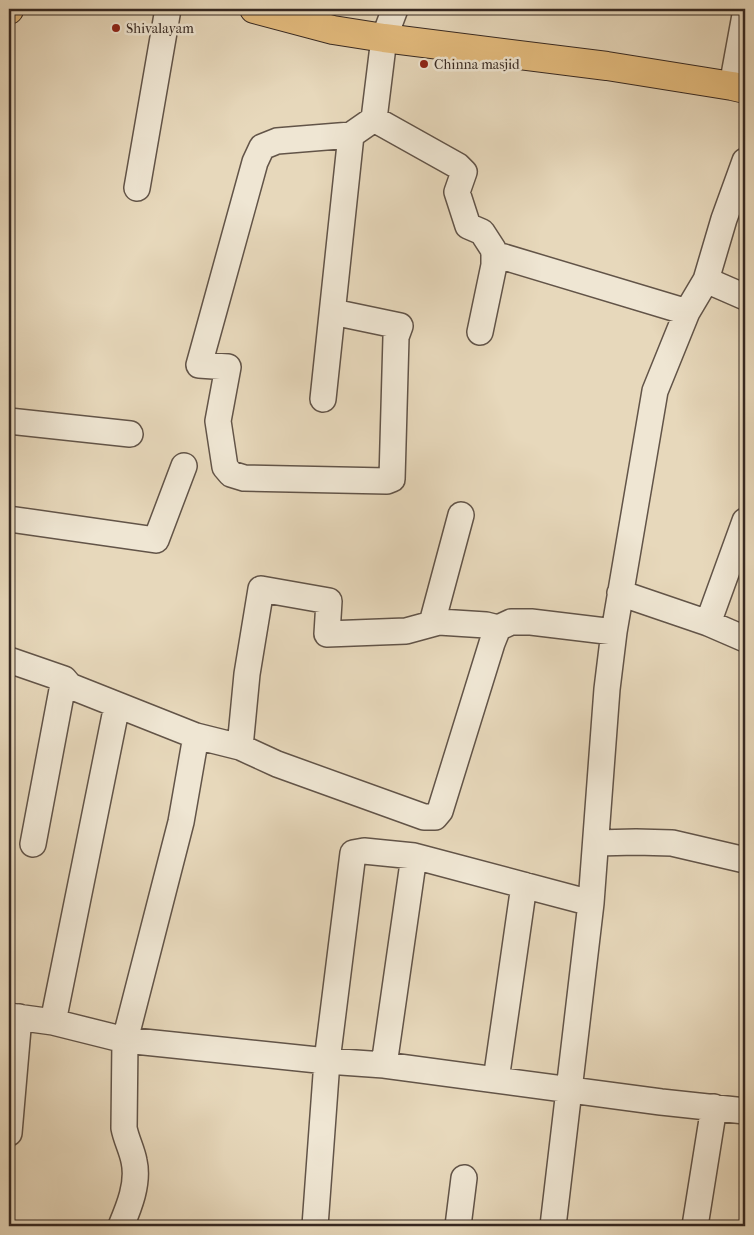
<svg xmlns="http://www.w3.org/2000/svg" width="754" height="1235" font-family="'IM FELL French Canon',serif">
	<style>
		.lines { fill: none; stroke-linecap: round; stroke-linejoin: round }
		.minor-casing { stroke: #625448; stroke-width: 28 }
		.major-casing { stroke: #362821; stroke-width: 30 }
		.minor { stroke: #efe6d3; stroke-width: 25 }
		.major { stroke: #e4bc7e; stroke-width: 28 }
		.poi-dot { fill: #8f2418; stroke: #efe6d3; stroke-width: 2 }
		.labels { text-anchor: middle; stroke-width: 5; stroke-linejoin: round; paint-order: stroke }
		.poi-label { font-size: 14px; fill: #362821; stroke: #efe6d3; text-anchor: start }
	</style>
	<rect width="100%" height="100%" fill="#e7d8bb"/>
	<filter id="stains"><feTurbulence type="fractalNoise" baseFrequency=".004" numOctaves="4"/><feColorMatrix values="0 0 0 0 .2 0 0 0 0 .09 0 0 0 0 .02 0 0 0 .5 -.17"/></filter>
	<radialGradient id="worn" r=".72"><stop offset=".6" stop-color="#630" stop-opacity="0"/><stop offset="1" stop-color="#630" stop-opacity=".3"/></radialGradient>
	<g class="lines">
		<defs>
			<path id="minor" d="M732,86l13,-71
				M374,119l84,47 6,6 -7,20 11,34 14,6 11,17 1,5v11l-14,67
				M137,188l31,-179
				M494,254l193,58
				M706,280l39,17
				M333,312l67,14 -4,11 -4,142 -5,2 -143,-3 -13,-4 -6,-7 -7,-46 10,-54 -29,-2 56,-203 7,-15 15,-6 74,-6
				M323,399l28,-264 23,-16 10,-81 11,-29
				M9,421l121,13
				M9,519l147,21 28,-74
				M620,593l88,30 37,16
				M432,623l29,-108
				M708,623l37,-102
				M9,660l55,19 6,7 126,50 44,11 37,17 147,53h11l5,-6 52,-168 6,-15 13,-6h20l83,10
				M240,747l7,-73 14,-85 68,12 -2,33 79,-3 33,-9 47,3 12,3
				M596,843l40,-1 36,1 73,17
				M33,844l31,-165
				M9,1016l44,6 72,18 202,21 57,4 277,37 84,9
				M53,1022l64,-317
				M384,1065l30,-209
				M496,1080l28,-195
				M9,1133l10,-116
				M121,1226c8,-19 18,-43 13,-65 -2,-11 -8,-22 -10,-33l1,-88 56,-218 15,-86
				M315,1226l12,-165 26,-208 11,-2 50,5 177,47
				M458,1226l6,-48
				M553,1226l38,-323 16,-214 7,-57 41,-241 32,-79 19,-32 18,-61 21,-58
				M695,1226l19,-119"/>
			<path id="major" d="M254,9l79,21 51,8 223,28 125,20 13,3
				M9,10v-1"/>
		</defs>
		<use href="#minor" class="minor-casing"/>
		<use href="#major" class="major-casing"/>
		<use href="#minor" class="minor"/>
		<use href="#major" class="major"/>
	</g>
	<g class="poi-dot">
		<circle cx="116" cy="28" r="5"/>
		<circle cx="424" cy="64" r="5"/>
	</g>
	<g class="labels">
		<g class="poi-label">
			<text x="126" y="33">Shivalayam</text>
			<text x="434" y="69">Chinna masjid</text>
		</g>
	</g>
	<rect width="754" height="1235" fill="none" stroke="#e7d8bb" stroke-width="30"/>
	<rect x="10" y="10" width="734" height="1215" fill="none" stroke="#362821" stroke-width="2.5"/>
	<rect x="15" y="15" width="724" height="1205" fill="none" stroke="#362821"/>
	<rect width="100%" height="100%" filter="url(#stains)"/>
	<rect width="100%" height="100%" fill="url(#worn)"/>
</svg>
